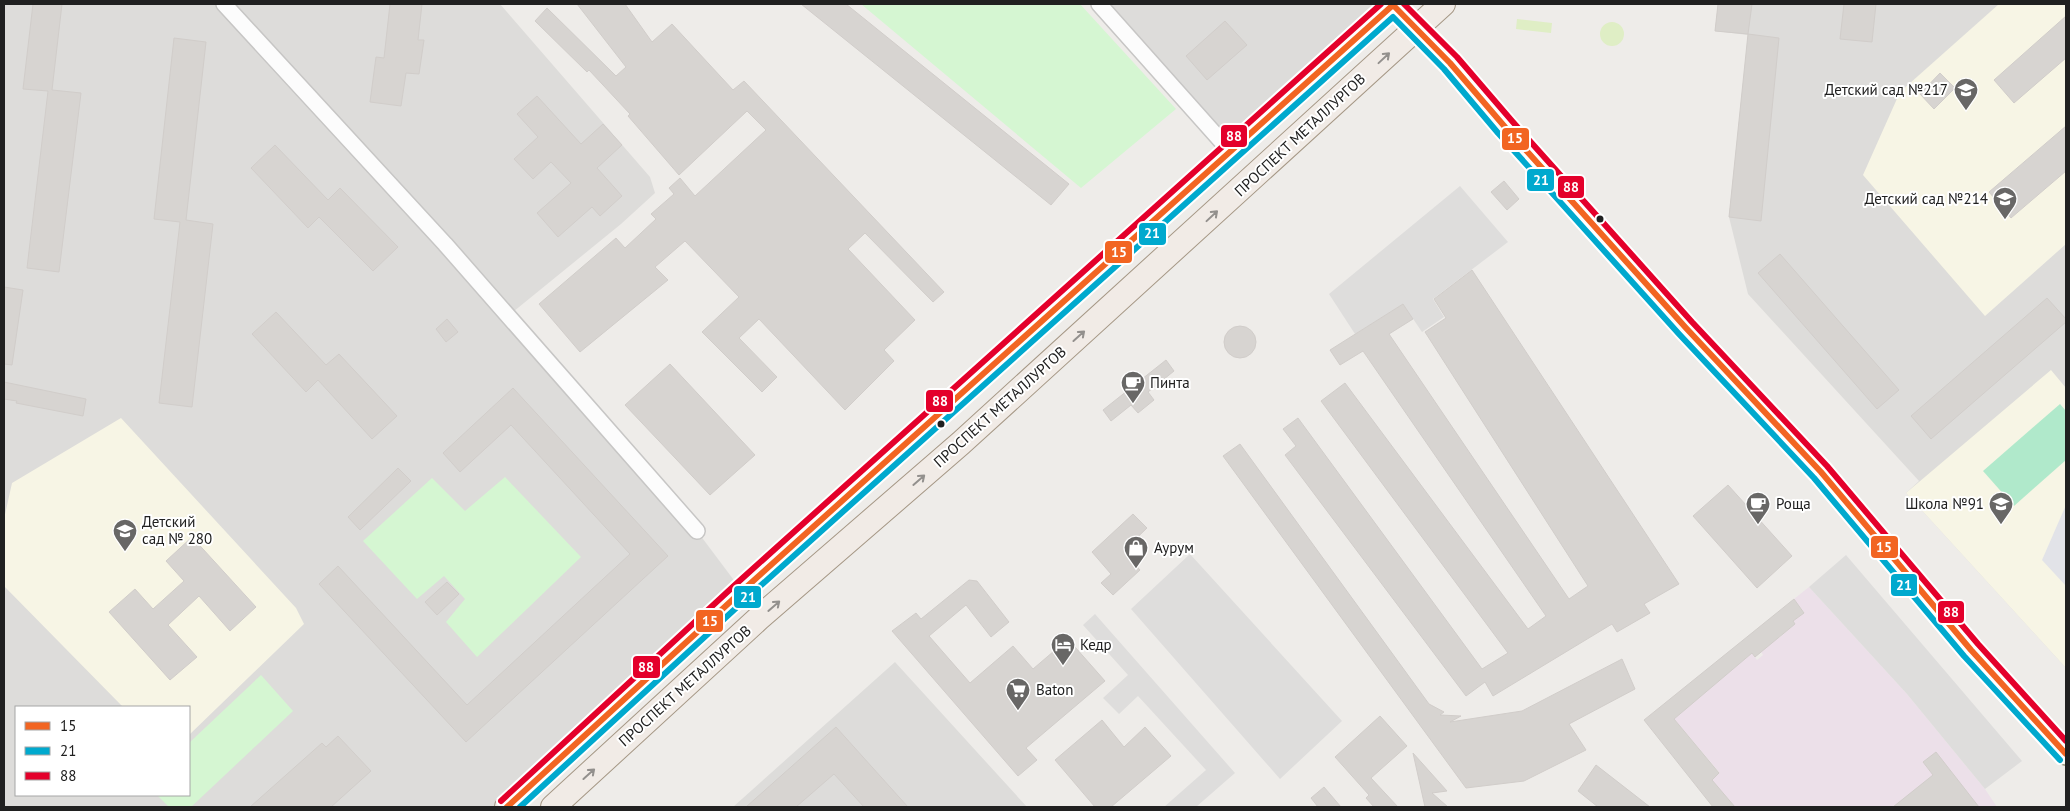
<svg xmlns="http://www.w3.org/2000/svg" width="2070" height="811" font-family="'PT Sans',sans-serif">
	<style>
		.residential { fill: #dddcda; fill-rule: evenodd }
		.industrial { fill: #ece0e9 }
		.education { fill: #f7f5e5 }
		.grass { fill: #dfeec5 }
		.park { fill: #d5f6d2 }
		.pitch { fill: #b0e9cb }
		.parking { fill: #dedddc }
		.plaza { fill: #e2e3e8 }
		.building { fill: #d7d4d1; stroke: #d1cdca }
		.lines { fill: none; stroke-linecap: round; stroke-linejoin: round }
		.street-casing { stroke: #c7c6c5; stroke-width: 18 }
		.secondary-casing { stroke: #9a997f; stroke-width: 24 }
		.primary-casing { stroke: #a59785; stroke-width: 26 }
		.street { stroke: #fcfcfc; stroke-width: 15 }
		.secondary { stroke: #f5f4eb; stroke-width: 21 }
		.primary { stroke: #f1ebe6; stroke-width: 24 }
		.bus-1-casing { stroke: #fff; stroke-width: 10 }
		.bus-2-casing { stroke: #fff; stroke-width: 10 }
		.bus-3-casing { stroke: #fff; stroke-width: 10 }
		.bus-1 { stroke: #f26522; stroke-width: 6 }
		.bus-2 { stroke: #00a9ce; stroke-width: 6 }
		.bus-3 { stroke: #e4002b; stroke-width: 6 }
		.oneway { stroke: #93908d }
		.bus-dot { fill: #202020; stroke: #fff; stroke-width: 2 }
		.labels { text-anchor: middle; stroke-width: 4; stroke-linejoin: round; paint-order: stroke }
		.poi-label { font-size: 15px; fill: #202020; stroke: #fff; text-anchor: start }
		.street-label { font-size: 15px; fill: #202020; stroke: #fff }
		.line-badge { stroke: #fff; stroke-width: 2 }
		.badge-label { font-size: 14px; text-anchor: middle; font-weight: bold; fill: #fff }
	</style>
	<rect width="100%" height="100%" fill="#eeece9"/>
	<path class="residential" d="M4,4h496l150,173 5,16 -34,31 -113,92 189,215 45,60 -235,216h-503zM16,707h173v88h-173z
		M1099,4h295l-164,147z
		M1718,4h348v664l-160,-175 13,-12 -171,-187 -19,-77 19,-182 -33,-4z
		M895,662l132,145h-294z"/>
	<path class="industrial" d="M1809,587l98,107 78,95 12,18h-262l-23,-27 7,-8 -45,-53 78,-66 5,7 6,-5 -4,-7 21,-11 15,-13 -2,-3 11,-9 -10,-13z"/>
	<path class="education" d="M1999,4h67v240l-81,72 -122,-141 37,-83z
		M2051,370l15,18v280l-160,-175z
		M121,418l175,190 8,16 -115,111v-28h-66l-119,-121v-67l8,-36z"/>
	<path class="grass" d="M1517,19l35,4 -1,10 -35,-4z
		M1600 34a12 12 0 1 1 24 0a12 12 0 1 1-24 0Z"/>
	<path class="park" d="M861,4h219l96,105 -95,79z
		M505,477l76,80 -104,100 -31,-35 19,-23 -21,-23 -27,23 -54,-58 69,-63 33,33z
		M261,675l32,36 -102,96h-22l-12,-12h32v-52z"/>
	<path class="pitch" d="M2060,404l6,7v49l-52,46 -31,-35z"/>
	<path class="parking" d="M1460,186l48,56 -75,57 11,18 -22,15 -19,-28 -48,30 -26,-40z
		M1190,554l152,167 -62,58 -149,-170z
		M1846,555l176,206 -37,28 -78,-95 -98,-107z
		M1095,614l140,159 -39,34h-32l42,-37 -68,-74 -19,18 -16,-16 25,-23 -45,-50z"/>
	<path class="plaza" d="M2066,505v81l-24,-26z"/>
	<path class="building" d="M33,4h29l-10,86 29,3 -22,179 -32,-4 21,-177 -25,-2z
		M390,4h32l-4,36h6l-5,34 -13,-1 -5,33 -31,-4 6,-45 8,1z
		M577,4h48l27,38 20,-18 61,66 11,-9 200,211 -11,10 -68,-69 -17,16 67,71 -31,30 10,11 -49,49 -86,-91 -20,19 38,39 -15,15 -60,-60 37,-35 -54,-56 -30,26 13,13 -88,72 -41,-48 77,-66 9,10 31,-29 -5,-5 23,-20 -5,-6 11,-10 15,18 71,-66 -19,-19 -68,64 -51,-59 2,-2 -41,-44 -2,2 -52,-51 12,-13 69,68 10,-9z
		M801,4h45l223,180 -18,21z
		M1718,4h34l-4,30 -33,-3z
		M1844,4h32l-4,38 -32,-3z
		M2066,16v42l-52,45 -20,-23z
		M1225,21l22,24 -40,35 -21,-24z
		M1748,34l31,4 -18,183 -32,-4z
		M174,38l32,4 -20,178 27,4 -21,183 -33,-4 21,-181 -26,-3z
		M1940,73l15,15 -21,21 -14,-15z
		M537,96l44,48 22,-20 19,21 -25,23 25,28 -22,20 -8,-9 -34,30 -21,-24 34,-30 -20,-21 -18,17 -19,-20 24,-22 -21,-23z
		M2066,126v45l-55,47 -22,-26z
		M275,145l53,55 12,-12 58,59 -25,24 -54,-54 -11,11 -57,-60z
		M1504,181l15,18 -12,11 -16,-18z
		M1780,254l119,136 -22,19 -119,-136z
		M1472,270l207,314 -35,20 6,9 -33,19 -5,-8 -119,72 -8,-14 -19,14 -181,-241 11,-9 -13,-17 15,-11 184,251 26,-16 -187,-252 24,-18 183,246 18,-13 -183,-265 -23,14 -10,-15 73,-46 10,15 -24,15 180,265 19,-13 -163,-254 21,-14 -12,-19z
		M4,287l19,3 -11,75 -8,-1z
		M2047,298l19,21v3l-135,117 -20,-23z
		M276,312l50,53 13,-11 58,62 -25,23 -54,-59 -12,12 -54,-58z
		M447,319l11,13 -12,10 -10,-13z
		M1224 342a16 16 0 1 1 32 0a16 16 0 1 1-32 0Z
		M1166,360l8,11 -26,21 6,8 -16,13 -7,-8 -20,16 -8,-11z
		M670,364l85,91 -45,40 -85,-90z
		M4,382l82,17 -3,17 -67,-13 1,-2 -13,-2z
		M513,388l155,168 -202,186 -147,-158 19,-18 129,139 163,-151 -119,-129 -51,47 -17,-19z
		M1240,444l189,260 15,8 -4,3 21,1 -11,6 72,-11 100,-52 13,30 -66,35 17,26 -62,31 -58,7 -243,-332z
		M398,468l13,13 -51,49 -12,-13z
		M1728,485l64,71 -35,32 -64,-72z
		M1133,514l14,14 -24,23 17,19 -27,25 -12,-12 10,-9 -19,-22z
		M192,537l64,70 -26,24 -31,-35 -31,29 29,32 -27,23 -61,-68 26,-23 18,20 31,-28 -18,-20z
		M969,580l8,1 32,41 -18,15 -25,-32 -37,31 41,47 43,-37 20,23 35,-30 37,42 -79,67 11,12 -19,16 -126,-145 24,-18 5,6z
		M447,582l12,12 -22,21 -12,-13z
		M1794,599l10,14 -11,8 2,3 -40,33 -3,-4 -78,66 45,54 -7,7 23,27h-22l-69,-87z
		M1380,716l27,30 -36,32 27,29h-24l-8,-9 3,-3 -34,-38z
		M1102,720l22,27 21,-20 26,29 -60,51h-16l-40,-47z
		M836,727l72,80h-44l-30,-33 -38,33h-50z
		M338,736l33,35 -40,36h-81l72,-64 4,4z
		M1936,752l43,55h-86l40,-32 -10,-13z
		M1413,753l34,38 -15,2 16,14h-23z
		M1596,765l54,42h-52l-20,-16z
		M1324,787l17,20h-23l-7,-9z"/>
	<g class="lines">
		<defs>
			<path id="street" d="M224,4l221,240 252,287
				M1099,4l131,147"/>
			<path id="secondary" d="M1415,29l35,34 55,64 181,201 135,144 150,178 95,104"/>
			<path id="primary" d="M507,807l235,-216 652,-587
				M553,807l206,-189 202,-175 482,-439"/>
		</defs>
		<use href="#street" class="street-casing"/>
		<use href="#secondary" class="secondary-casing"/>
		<use href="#primary" class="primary-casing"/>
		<use href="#street" class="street"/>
		<use href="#secondary" class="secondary"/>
		<use href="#primary" class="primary"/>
		<defs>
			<path id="bus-1" d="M507,807l235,-216 651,-586 57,58 55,64 181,201 135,144 150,178 95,104"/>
			<path id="bus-2" d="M520,807l228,-210 645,-580 51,52 54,64 181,201 135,144 150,178 96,104"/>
			<path id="bus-3" d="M1404,4l53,53 55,64 180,201 135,144 151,178 88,97
				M501,801l235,-217 645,-580"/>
		</defs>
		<use href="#bus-1" class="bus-1-casing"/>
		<use href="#bus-2" class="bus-2-casing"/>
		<use href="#bus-3" class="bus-3-casing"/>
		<use href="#bus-1" class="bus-1"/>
		<use href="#bus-2" class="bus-2"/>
		<use href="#bus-3" class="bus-3"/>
	</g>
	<defs><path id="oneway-shaft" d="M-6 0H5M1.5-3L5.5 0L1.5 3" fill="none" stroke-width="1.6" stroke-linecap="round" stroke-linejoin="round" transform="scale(1.25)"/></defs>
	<g class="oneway">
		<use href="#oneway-shaft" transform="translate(1384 58) rotate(-43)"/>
		<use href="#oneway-shaft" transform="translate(1212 216) rotate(-43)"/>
		<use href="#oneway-shaft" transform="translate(1079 336) rotate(-42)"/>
		<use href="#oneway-shaft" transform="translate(919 480) rotate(-41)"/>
		<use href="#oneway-shaft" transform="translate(774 606) rotate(-41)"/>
		<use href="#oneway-shaft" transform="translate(589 774) rotate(-42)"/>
	</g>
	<defs>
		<symbol id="school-pin" viewBox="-11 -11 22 30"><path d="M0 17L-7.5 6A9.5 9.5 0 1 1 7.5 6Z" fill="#686766" stroke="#fff"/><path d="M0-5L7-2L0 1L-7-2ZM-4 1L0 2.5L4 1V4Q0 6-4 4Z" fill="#fff"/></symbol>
		<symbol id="cafe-pin" viewBox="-11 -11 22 30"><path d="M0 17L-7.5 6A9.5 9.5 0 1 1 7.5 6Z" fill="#686766" stroke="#fff"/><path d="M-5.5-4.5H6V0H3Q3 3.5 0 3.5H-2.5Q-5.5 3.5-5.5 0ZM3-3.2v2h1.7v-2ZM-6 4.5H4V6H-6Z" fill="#fff"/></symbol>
		<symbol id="shop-pin" viewBox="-11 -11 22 30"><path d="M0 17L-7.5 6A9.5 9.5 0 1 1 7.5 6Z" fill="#686766" stroke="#fff"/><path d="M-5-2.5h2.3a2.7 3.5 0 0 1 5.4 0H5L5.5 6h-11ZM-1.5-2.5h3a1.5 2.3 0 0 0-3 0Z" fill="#fff"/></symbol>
		<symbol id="hotel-pin" viewBox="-11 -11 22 30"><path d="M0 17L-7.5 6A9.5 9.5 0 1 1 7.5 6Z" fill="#686766" stroke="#fff"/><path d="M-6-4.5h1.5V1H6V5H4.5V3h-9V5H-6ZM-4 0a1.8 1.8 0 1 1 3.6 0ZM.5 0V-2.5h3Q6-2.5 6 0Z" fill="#fff"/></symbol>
		<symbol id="supermarket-pin" viewBox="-11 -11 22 30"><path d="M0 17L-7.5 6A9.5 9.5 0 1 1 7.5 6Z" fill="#686766" stroke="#fff"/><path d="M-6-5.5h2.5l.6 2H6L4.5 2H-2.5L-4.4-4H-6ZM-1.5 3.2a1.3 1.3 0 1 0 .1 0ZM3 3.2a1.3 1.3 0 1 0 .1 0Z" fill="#fff"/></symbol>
	</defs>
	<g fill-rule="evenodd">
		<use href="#school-pin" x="1952" y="76" width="28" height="38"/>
		<use href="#school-pin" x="1991" y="185" width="28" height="38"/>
		<use href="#cafe-pin" x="1119" y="369" width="28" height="38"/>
		<use href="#cafe-pin" x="1744" y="490" width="28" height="38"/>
		<use href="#school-pin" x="1987" y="490" width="28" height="38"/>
		<use href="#school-pin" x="111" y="517" width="28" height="38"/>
		<use href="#shop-pin" x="1122" y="534" width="28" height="38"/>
		<use href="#hotel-pin" x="1049" y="631" width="28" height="38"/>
		<use href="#supermarket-pin" x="1004" y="676" width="28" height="38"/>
	</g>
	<g class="bus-dot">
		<circle cx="1600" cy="219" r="4.5"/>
		<circle cx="941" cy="424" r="4.5"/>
	</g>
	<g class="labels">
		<g class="poi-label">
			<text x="1948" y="95" text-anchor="end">Детский сад №217</text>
			<text x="1988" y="204" text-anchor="end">Детский сад №214</text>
			<text x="1150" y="388">Пинта</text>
			<text x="1776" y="509">Роща</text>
			<text x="1984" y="509" text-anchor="end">Школа №91</text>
			<text x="142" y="527">Детский<tspan x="142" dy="17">сад № 280</tspan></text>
			<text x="1154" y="553">Аурум</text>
			<text x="1080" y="650">Кедр</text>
			<text x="1036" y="695">Baton</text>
		</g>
		<g class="street-label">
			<text transform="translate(1300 135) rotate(-43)" y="5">ПРОСПЕКТ МЕТАЛЛУРГОВ</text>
			<text transform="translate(1000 407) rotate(-42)" y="5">ПРОСПЕКТ МЕТАЛЛУРГОВ</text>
			<text transform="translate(685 686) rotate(-42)" y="5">ПРОСПЕКТ МЕТАЛЛУРГОВ</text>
		</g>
	</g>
	<g class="line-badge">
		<rect x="1220" y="124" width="28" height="24" rx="5" fill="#e4002b"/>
		<rect x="1501" y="127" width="29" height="24" rx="5" fill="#f26522"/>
		<rect x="1526" y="168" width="29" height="24" rx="5" fill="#00a9ce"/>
		<rect x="1557" y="175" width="28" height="24" rx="5" fill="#e4002b"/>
		<rect x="1138" y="222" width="29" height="24" rx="5" fill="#00a9ce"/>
		<rect x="1104" y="240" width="29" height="24" rx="5" fill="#f26522"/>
		<rect x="925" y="389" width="29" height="24" rx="5" fill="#e4002b"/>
		<rect x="1870" y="535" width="29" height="24" rx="5" fill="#f26522"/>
		<rect x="1890" y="573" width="28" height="24" rx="5" fill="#00a9ce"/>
		<rect x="733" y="585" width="29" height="24" rx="5" fill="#00a9ce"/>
		<rect x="1937" y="600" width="28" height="24" rx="5" fill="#e4002b"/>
		<rect x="695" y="609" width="29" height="24" rx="5" fill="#f26522"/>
		<rect x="632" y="655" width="29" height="24" rx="5" fill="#e4002b"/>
	</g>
	<g class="badge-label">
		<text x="1234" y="141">88</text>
		<text x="1515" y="143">15</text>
		<text x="1541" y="185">21</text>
		<text x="1571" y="192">88</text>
		<text x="1152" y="238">21</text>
		<text x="1119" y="257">15</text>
		<text x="940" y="406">88</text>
		<text x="1884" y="552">15</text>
		<text x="1904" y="590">21</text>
		<text x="748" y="602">21</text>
		<text x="1951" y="617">88</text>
		<text x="710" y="626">15</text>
		<text x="646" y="672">88</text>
	</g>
	<rect width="2070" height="811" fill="none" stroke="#202020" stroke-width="10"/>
	<rect x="15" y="706" width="175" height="90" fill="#ffffff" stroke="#a6a6a6"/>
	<rect x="25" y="722" width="25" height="8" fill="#f26522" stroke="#a6a6a6"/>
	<text x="60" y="731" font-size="15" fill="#202020">15</text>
	<rect x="25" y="747" width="25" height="8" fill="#00a9ce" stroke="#a6a6a6"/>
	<text x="60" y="756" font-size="15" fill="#202020">21</text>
	<rect x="25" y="772" width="25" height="8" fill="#e4002b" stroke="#a6a6a6"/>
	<text x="60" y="781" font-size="15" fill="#202020">88</text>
</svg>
